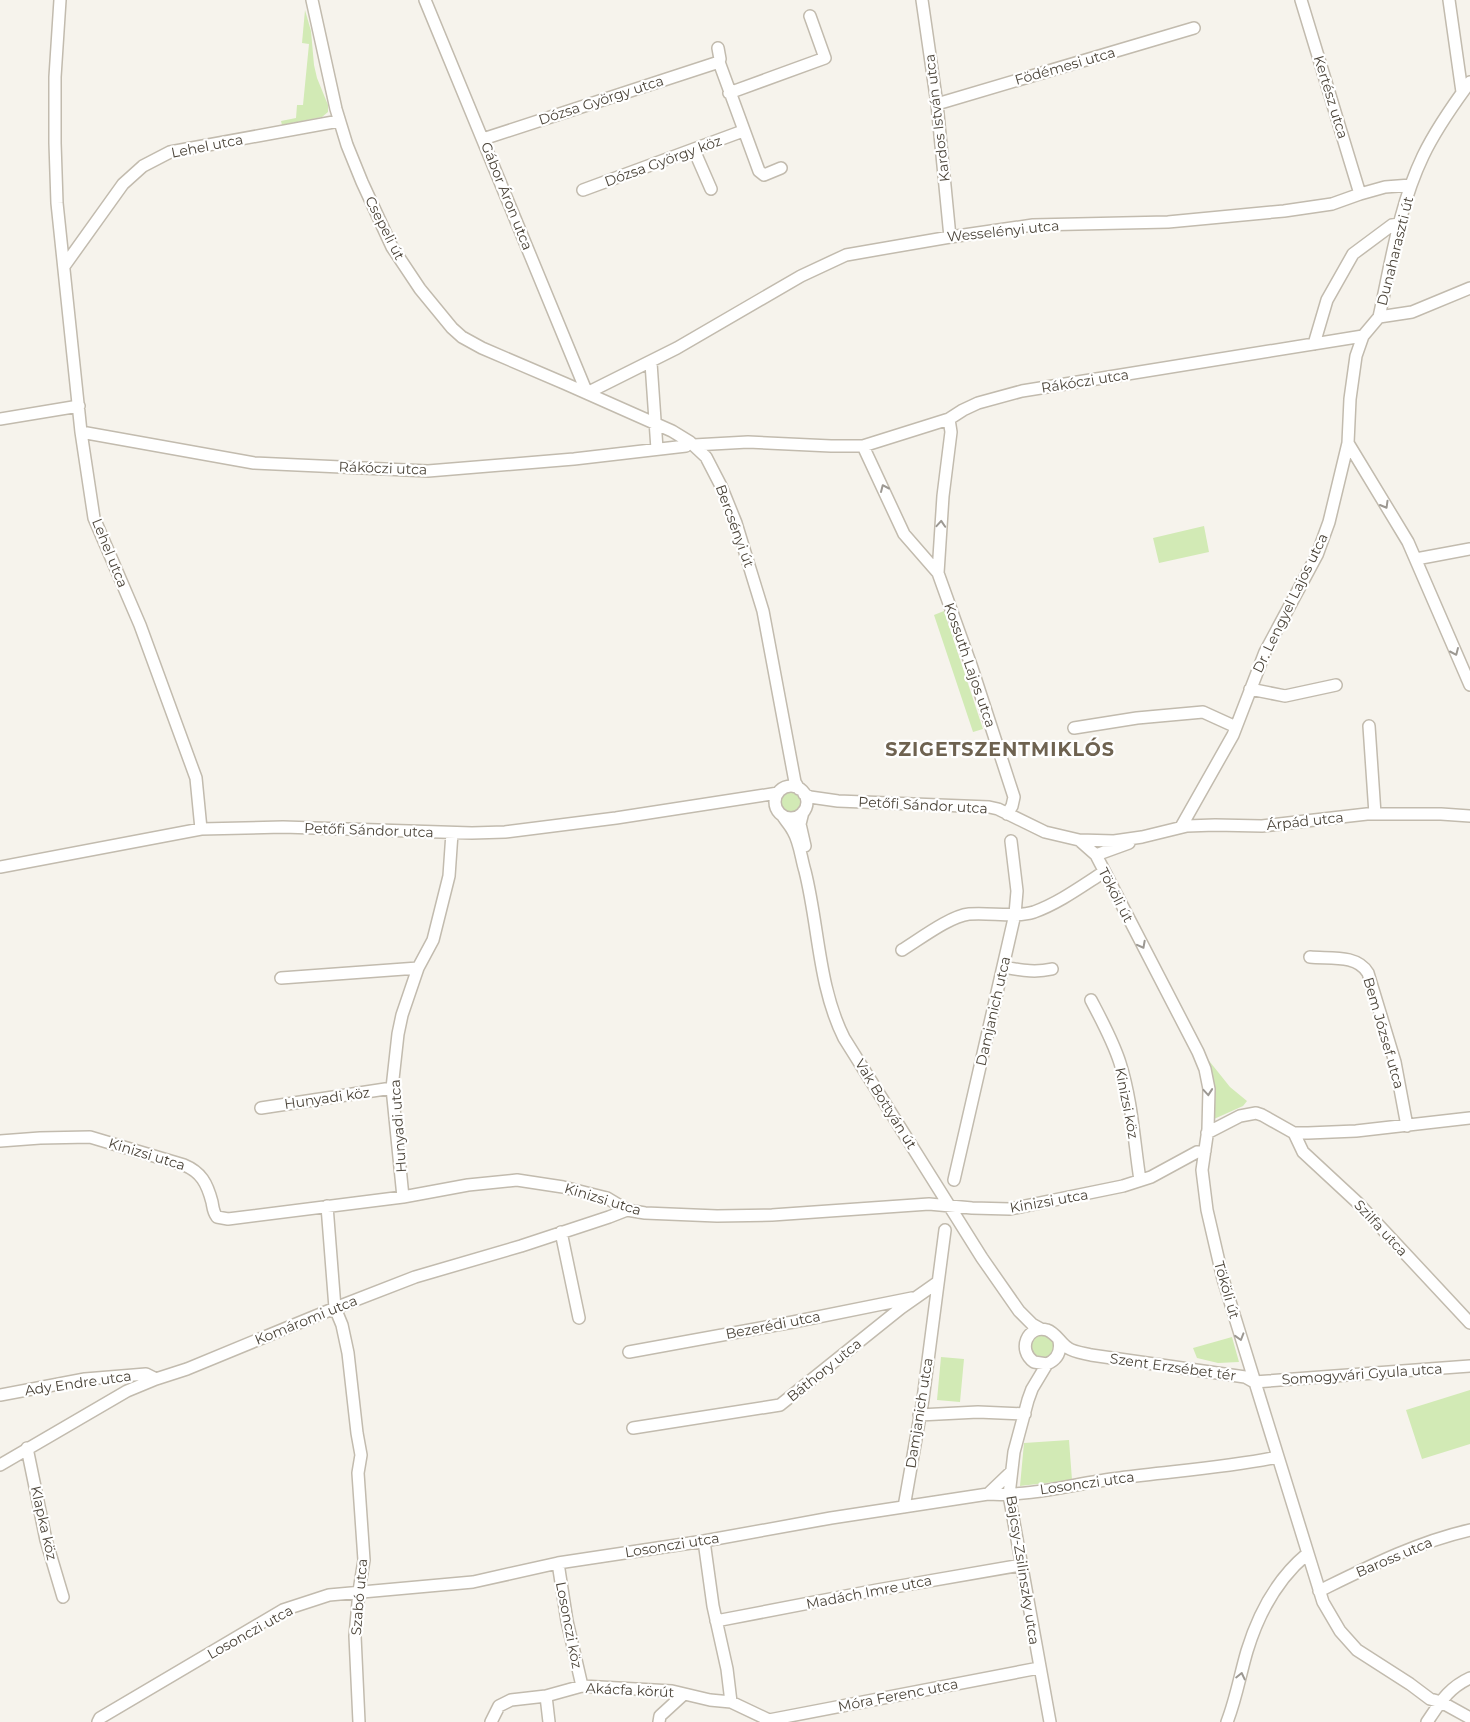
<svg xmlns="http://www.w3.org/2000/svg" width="1470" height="1722" font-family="Montserrat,sans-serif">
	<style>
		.green { fill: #d2eab5 }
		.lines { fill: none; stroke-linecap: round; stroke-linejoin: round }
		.minor-casing { stroke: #c2bbae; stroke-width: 14 }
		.minor { stroke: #fff; stroke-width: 11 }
		.oneway { stroke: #9c9892 }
		.labels { text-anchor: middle; stroke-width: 4.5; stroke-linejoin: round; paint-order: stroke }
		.street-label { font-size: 14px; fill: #4b4439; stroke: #fff }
		.district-label { font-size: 19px; font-weight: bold; letter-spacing: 1px; fill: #6e6250; stroke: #fff }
	</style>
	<rect width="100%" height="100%" fill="#f6f3ec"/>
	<path class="green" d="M305,10l6,21 3,34 3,13 11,27v7l-6,5 -40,8 -1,-4 15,-3 1,-13h6l6,-61 -7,-1z
		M1204,526l5,26 -50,11 -6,-25z
		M944,611l39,118 -10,3 -39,-117z
		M781 802a10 10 0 1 1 20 0a10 10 0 1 1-20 0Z
		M1204,1056l2,1 24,30 17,14 -4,5 -29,13z
		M1031 1347a12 12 0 1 1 24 0a12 12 0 1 1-24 0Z
		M1232,1337l7,25 -21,1 -21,-5 -4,-10z
		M941,1357l23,2 -4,43 -23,-2z
		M1470,1390v54l-48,15 -16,-49z
		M1069,1440l3,40 -52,6 4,-43z"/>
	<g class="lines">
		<defs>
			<path id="minor" d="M60,0l-5,77v66l2,60 24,229 13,86 46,107 56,153 5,51
				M312,0l24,109 11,36 15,37 30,65 28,42 32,39 10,9 20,11 84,36 106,47 18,11 16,15 15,29 15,37 27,88 32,171 4,7
				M425,0l162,393
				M922,0l15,104 13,133
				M1301,0l59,194
				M1449,0l13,92
				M718,48l2,11 -1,3 40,109 5,4 17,-7
				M729,93l96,-35 -15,-42
				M937,104l257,-76
				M483,139l236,-77
				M694,150l17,39
				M583,190l160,-59
				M65,265l58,-81 20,-18 27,-14 169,-31
				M1379,317c12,-54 20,-111 44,-161 13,-27 30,-51 47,-74
				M1314,344l13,-44 26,-46 39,-29 7,-1
				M651,363l6,86
				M587,393l90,-45 124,-72 45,-21 104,-18 83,-12 135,-3 116,-11 48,-7 28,-10 25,-7 26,-2
				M0,419l79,-13
				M81,432l173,31 174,8 146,-12 112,-13
				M1348,443l60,99 62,143
				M694,445l54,-3 83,4h32l86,-27 14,-9 15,-7 44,-12 341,-55 16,-19 33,-5 58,-24
				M863,446l41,88 34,39 33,92 43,132 -2,9 -5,8
				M1416,559l54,-10
				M938,573l5,-77 8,-64 -2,-13
				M1250,689l35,7 51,-11
				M1369,726l6,88
				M1074,728l63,-10 66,-6 33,15
				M775 802a16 16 0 1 1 32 0a16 16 0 1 1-32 0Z
				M804,794l6,3 28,4 151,6 9,2 47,23 34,8 35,1 28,-4 45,-11 28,-1 47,1 105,-12h74l29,2
				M803,812l-3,12 5,22
				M782,815c3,5 8,10 11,16 7,12 8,27 12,40 14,56 13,115 39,167l138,220 37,53 13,13 9,5
				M1181,827l52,-92 32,-83 52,-97 12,-33 19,-79 2,-44 6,-43 7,-20
				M1079,840l17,15 102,197 7,17 4,20 -1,40 -6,41 5,40 16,69 100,323 17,29 17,19 53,34 20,15 11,3 29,16
				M1096,855l33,-12
				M0,867l201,-38 82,-2 189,6 33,-1 111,-14 162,-25
				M902,950c18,-11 48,-34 67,-36 21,-2 46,4 65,-2 25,-9 48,-26 70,-40
				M1310,957c19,2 47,-3 58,16l27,89 12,64
				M1003,967c18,3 31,6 49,2
				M281,978l137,-10
				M1091,1000c11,21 22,41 29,63 12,38 14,78 20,117
				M261,1108l131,-20
				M1207,1133l33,-17 16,-3 6,2 32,18h14l48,-2 114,-13
				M1294,1133l9,19 55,51 112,120
				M0,1141l40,-3 50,-1 94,28c17,7 23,18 28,37 1,5 1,10 5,15l11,2 175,-22 65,-12 49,-5 46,7 44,11 20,12 18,3 72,3 55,-1 157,-11 43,4 38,1 113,-23 28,-9 46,-25 8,-1
				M954,1180l61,-266 2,-23 -6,-50
				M403,1197l-11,-109 6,-54 4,-19 16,-47 15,-28 16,-64 3,-43
				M327,1206l8,102 7,17 6,28 9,80 4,22 -3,18 6,87 -5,31 -4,45 4,86
				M561,1232l18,86
				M1059,1341c2,10 -1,18 -12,23l-13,-2c-17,-12 -7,-37 13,-32 9,3 13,13 21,18 6,4 15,5 23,7l154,22 9,5
				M629,1352l164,-30 119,-24
				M1047,1364l-15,25 -4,11 -14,52 -5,43 41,227
				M1254,1382l216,-16
				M0,1395l85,-16 61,-5 10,5
				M919,1415l59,-3 47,2
				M633,1428l147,-23 121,-97 37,-26
				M27,1448l19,92 17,57
				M0,1465l127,-74 29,-12 31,-10 148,-61 80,-31 106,-31 88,-29 18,-7
				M988,1494l23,-22
				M904,1507l19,-108 22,-169
				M704,1541l9,65 14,63 4,33
				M558,1563l9,58 15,65
				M1319,1591c49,-24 98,-49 151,-61
				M716,1621l161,-31 144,-25
				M546,1696l3,26
				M98,1722l2,-4 183,-108 46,-15 144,-13 85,-19 146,-22 127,-23 157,-24c43,3 88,-11 132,-16 52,-7 106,-10 158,-21
				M491,1722l8,-16 12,-6 35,-4 36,-10 90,5 38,9 21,2 38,18 270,-52
				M659,1722l1,-6 24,-22
				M1227,1722c9,-23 13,-47 20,-71 11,-36 30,-72 60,-97
				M1427,1722c13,-19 21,-34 43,-44"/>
		</defs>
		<use href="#minor" class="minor-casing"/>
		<use href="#minor" class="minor"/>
	</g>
	<defs><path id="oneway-chevron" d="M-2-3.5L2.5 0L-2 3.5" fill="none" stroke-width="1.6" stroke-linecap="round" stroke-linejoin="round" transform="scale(1.25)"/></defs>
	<g class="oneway">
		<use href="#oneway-chevron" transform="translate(884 488) rotate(-114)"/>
		<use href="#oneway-chevron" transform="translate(1385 505) rotate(60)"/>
		<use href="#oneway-chevron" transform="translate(941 524) rotate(-86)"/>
		<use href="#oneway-chevron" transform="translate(1455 652) rotate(66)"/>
		<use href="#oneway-chevron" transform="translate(1142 945) rotate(62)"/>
		<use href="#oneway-chevron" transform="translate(1208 1092) rotate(85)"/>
		<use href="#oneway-chevron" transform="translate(1240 1337) rotate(73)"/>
		<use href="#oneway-chevron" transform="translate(1241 1676) rotate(-77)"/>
	</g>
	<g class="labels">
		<g class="street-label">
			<text transform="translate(1065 66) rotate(-16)" y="5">Födémesi utca</text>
			<text transform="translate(1331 97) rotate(73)" y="5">Kertész utca</text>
			<text transform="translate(601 100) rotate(-18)" y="5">Dózsa György utca</text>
			<text transform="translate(937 118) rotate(-97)" y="5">Kardos István utca</text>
			<text transform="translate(207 146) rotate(-11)" y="5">Lehel utca</text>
			<text transform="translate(663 161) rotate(-20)" y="5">Dózsa György köz</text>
			<text transform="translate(507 196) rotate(68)" y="5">Gábor Áron utca</text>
			<text transform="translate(385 228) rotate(63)" y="5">Csepeli út</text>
			<text transform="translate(1003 231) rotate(-6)" y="5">Wesselényi utca</text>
			<text transform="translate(1395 251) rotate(-76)" y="5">Dunaharaszti út</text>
			<text transform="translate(1085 381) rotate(-9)" y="5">Rákóczi utca</text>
			<text transform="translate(383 468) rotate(2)" y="5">Rákóczi utca</text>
			<text transform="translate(735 526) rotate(70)" y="5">Bercsényi út</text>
			<text transform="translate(110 553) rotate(68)" y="5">Lehel utca</text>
			<text transform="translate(1290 603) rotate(-64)" y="5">Dr. Lengyel Lajos utca</text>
			<text transform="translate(970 665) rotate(71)" y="5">Kossuth Lajos utca</text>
			<text transform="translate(923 805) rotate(3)" y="5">Petőfi Sándor utca</text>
			<text transform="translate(1305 821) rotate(-6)" y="5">Árpád utca</text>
			<text transform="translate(369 830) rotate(2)" y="5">Petőfi Sándor utca</text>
			<text transform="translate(1116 895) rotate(63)" y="5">Tököli út</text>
			<text transform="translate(993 1011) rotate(-77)" y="5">Damjanich utca</text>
			<text transform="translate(1384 1033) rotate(74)" y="5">Bem József utca</text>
			<text transform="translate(327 1098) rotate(-8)" y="5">Hunyadi köz</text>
			<text transform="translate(1127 1103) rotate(79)" y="5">Kinizsi köz</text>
			<text transform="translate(886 1104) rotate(58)" y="5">Vak Bottyán út</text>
			<text transform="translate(398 1126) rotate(-94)" y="5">Hunyadi utca</text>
			<text transform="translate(147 1154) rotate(17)" y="5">Kinizsi utca</text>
			<text transform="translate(603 1199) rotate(17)" y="5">Kinizsi utca</text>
			<text transform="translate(1049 1201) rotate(-10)" y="5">Kinizsi utca</text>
			<text transform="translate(1381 1228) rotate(47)" y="5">Szilfa utca</text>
			<text transform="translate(1227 1290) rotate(74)" y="5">Tököli út</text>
			<text transform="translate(306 1320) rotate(-22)" y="5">Komáromi utca</text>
			<text transform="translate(773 1325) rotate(-11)" y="5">Bezerédi utca</text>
			<text transform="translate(1173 1367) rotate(8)" y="5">Szent Erzsébet tér</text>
			<text transform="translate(824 1370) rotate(-39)" y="5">Báthory utca</text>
			<text transform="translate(1362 1374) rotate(-4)" y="5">Somogyvári Gyula utca</text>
			<text transform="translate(78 1383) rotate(-8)" y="5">Ady Endre utca</text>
			<text transform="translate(919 1413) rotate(-81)" y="5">Damjanich utca</text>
			<text transform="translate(1087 1483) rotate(-8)" y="5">Losonczi utca</text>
			<text transform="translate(44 1523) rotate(77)" y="5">Klapka köz</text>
			<text transform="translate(672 1545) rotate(-9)" y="5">Losonczi utca</text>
			<text transform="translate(1394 1557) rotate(-23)" y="5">Baross utca</text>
			<text transform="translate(1023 1570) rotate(81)" y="5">Bajcsy-Zsilinszky utca</text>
			<text transform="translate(869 1592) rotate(-11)" y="5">Madách Imre utca</text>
			<text transform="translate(359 1597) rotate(-85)" y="5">Szabó utca</text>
			<text transform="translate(569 1625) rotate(79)" y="5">Losonczi köz</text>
			<text transform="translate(250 1632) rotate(-29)" y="5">Losonczi utca</text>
			<text transform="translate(630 1690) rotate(3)" y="5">Akácfa körút</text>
			<text transform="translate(898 1695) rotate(-11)" y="5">Móra Ferenc utca</text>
		</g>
		<g class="district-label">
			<text x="1000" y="756">SZIGETSZENTMIKLÓS</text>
		</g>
	</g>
</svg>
